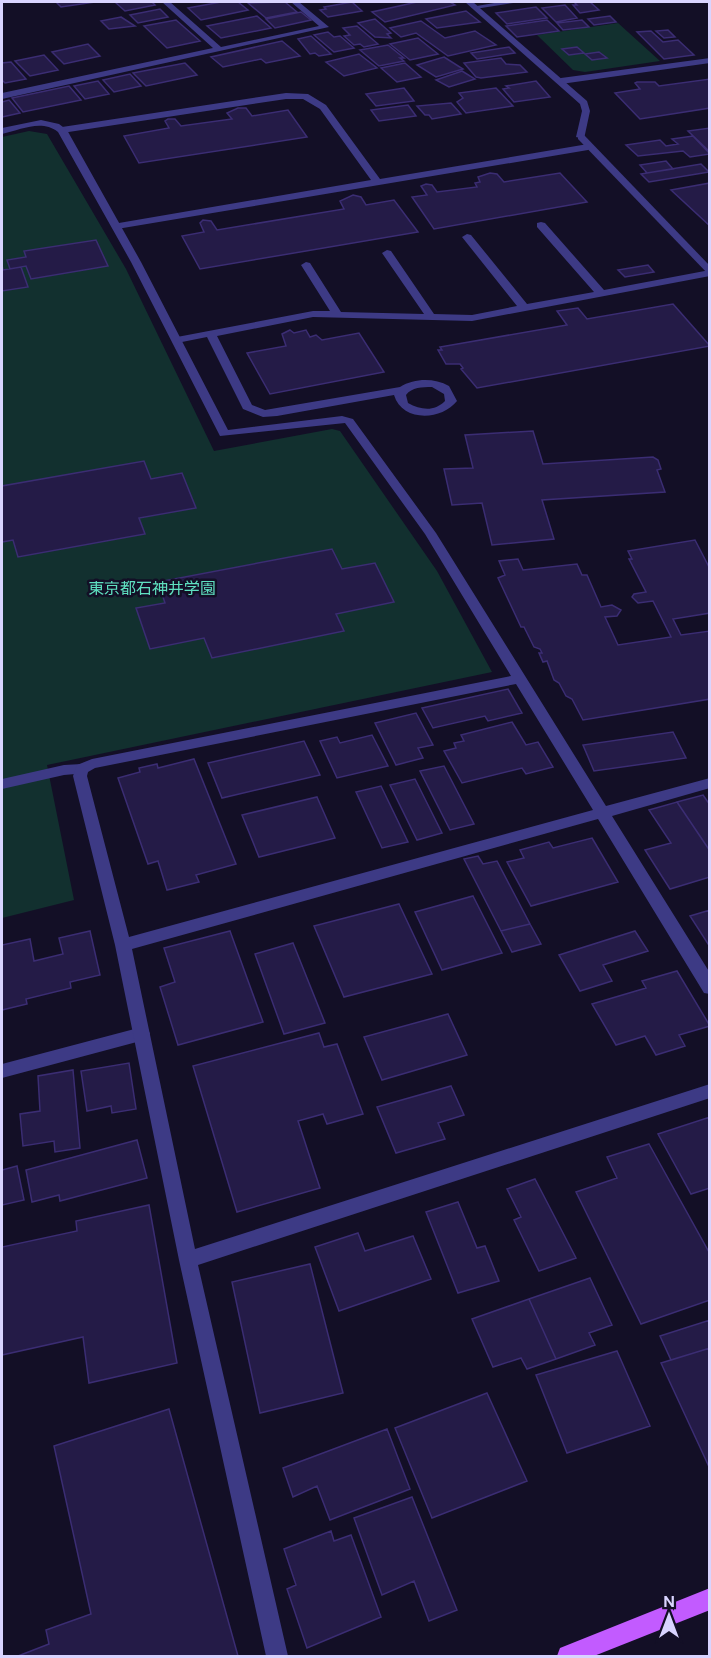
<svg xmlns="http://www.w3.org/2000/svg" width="711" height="1658" font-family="'DM Sans','Noto Sans JP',sans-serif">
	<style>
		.green { fill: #12302f }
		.building { fill: #241b47; stroke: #3b2d73; stroke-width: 1.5 }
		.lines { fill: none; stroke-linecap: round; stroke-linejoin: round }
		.service { fill: #3d3a85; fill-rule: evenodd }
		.minor { fill: #3d3a85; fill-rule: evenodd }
		.tertiary { fill: #3d3a85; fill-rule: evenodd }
		.primary { fill: #c25bff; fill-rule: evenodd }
		.labels { text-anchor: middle; stroke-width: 5; stroke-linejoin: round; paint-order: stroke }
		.park-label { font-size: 16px; fill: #5fe0c0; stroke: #130f26 }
	</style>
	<rect width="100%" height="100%" fill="#130f26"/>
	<path class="green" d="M618,23l42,38 -75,11 -12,-2 -36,-35z
		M29,131l18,3 79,135 88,182 118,-22 8,2 97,140 55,101 -445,93 27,135 -72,18v-781z"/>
	<path class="building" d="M56,2h39l-34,5z
		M115,2h37l3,3 -30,6z
		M221,2h17l10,8 -47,10 -13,-12z
		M285,2l12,10 -31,6 -18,-15z
		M352,2l10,9 -34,6 -8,-7 6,-1 -2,-2z
		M417,2h33l5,3 -70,17 -13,-10z
		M574,2h16l9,8 -19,3 -7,-8h4z
		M565,5l12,13 -21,4 -14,-14z
		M536,7l11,11 -40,6 -11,-11z
		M160,9l8,8 -30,6 -8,-8z
		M466,11l14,11 -43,6 -11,-9z
		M301,12l10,8 -36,8 -9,-9z
		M257,16l14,12 -50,10 -14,-12z
		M610,16l6,6 -22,3 -6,-6z
		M121,17l14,9 -26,3 -8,-8z
		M375,19l16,14 -4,1 4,4 -16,-1 -17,-14z
		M176,20l24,21 -33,7 -23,-22z
		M547,20l12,11 -42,6 -11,-11z
		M582,20l7,7 -26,3 -6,-7z
		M421,21l24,17 30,-7 21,14 -48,11 -32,-23 -15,4 -11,-9z
		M357,26l21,18 -14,3 -4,-3 -6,1 -10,-9 6,-1 -7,-7z
		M668,30l7,7 -11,1 -8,-7z
		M651,31l12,11 15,-2 16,15 -30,4 -27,-27z
		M328,32l6,5 6,-1 14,12 -20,4 -20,-17z
		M311,36l20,18 -12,2 -4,-3 -5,1 -12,-15z
		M418,38l20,16 -28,6 -20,-16z
		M282,41l18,15 -34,7 -5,-4 -38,8 -12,-10z
		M88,44l12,12 -36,8 -12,-12z
		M388,45l16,13h-4l4,3 -25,5 -19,-16z
		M509,47l6,6 -38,6 -6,-6z
		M577,47l7,6 -15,2 -7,-6z
		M599,52l8,6 -15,2 -7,-6z
		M359,54l18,14 -33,8 -18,-14z
		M44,55l14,15 -28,6 -15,-15z
		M444,57l19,12 -27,8 -19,-12z
		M501,58l5,6 14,1 7,7 -46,6 -5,-1 -12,-14z
		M11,62l15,17 -21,4 -3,-3v-17z
		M185,63l12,12 -51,11 -13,-13z
		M405,63l16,14 -24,5 -16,-14z
		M462,71l13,8 -26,8 -13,-7z
		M130,74l11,12 -27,6 -11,-12z
		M710,79v29l-70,11 -25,-26 25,-4 -5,-6 2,-1h18l4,4z
		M98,81l11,13 -24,5 -11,-13z
		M536,81l14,16 -36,5 -11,-13 6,-1 -3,-2z
		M69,86l12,14 -58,12 -11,-14z
		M404,88l10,13 -38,5 -10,-12z
		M496,88l17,18 -47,7 -9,-11 6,-4 -4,-5z
		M9,100l11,13 -18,4v-15z
		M451,103l10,11 -29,5 -3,-4h-4l-8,-9z
		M408,105l8,11 -37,5 -8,-11z
		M238,108h8l6,8 36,-6 19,27 -168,26 -15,-27 45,-8 -4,-7 3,-2h7l6,7 51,-7 -5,-6z
		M710,128v24l-22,-21z
		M693,136l17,18 -20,3 -7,-6 -45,5 -12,-11 34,-5 6,6 12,-2 -6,-5z
		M666,161l7,8 -26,4 -7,-8z
		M701,164l8,8 -60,10 -8,-8z
		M490,173l7,1 7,8 56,-9 27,29 -153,27 -22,-32 15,-2 -6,-9 5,-2 6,1 5,7 40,-5 -2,-4 5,-1 -2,-5z
		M710,183v43l-39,-36z
		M353,195l8,2 5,8 28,-5 24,32 -218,37 -18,-33 22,-4 -4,-9 3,-3 8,1 6,9 127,-21 -4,-8z
		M96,240l12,26 -77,13 -5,-13 -16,3 -3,-9 19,-3 -2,-6z
		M2,265l1,5 18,-3 7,20 -26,4z
		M648,265l6,7 -29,5 -7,-7z
		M673,304l37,42 -233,42 -16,-19 2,-1 -3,-4h-14l-8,-14h4l-2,-3 127,-22 -10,-14 21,-3 9,11z
		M290,330l4,3 12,-3 4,7 6,-2 6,5 37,-7 25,39 -114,22 -23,-41 39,-7 -4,-12z
		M533,431l10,33 110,-7 5,3 3,9 -4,1 8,22 -123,8 12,39 -62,6 -10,-42 -30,2 -8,-36 29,-1 -8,-33z
		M144,461l7,18 31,-6 14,35 -57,10 6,16 -127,23 -5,-17 -11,2v-56z
		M695,540l15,29v44l-37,6 8,16 29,-4v68l-127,21 -11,-21 -6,-3 -7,-13 -5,-3 -7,-19 -4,1 -4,-9h3l-2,-4 -6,-2 -10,-20h-3l-23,-49 7,-3 -6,-14 19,-2 5,11 54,-6 5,11h5l14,32 11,-2 9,5 -4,6 -12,1 13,28 53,-8 -18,-36 -15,2 -6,-6 2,-3 12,-2 -17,-33h3l-4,-8z
		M332,549l10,20 33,-6 19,39 -58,12 8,17 -132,27 -8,-20 -54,11 -14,-41 29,-5 -7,-21z
		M508,689l14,24 -34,8 -3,-5 -52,12 -11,-20z
		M416,713l17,32 -15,3 5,10 -27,7 -21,-42z
		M512,722l14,23 12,-3 15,25 -27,7 -4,-6 -60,15 -18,-32 12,-3 -2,-5 10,-2 -3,-6z
		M673,732l13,26 -92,13 -11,-26z
		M372,735l16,31 -51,12 -17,-37 17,-4 3,6z
		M304,741l16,34 -98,23 -14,-35z
		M194,759l42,105 -40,11 3,7 -32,8 -9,-29 -10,3 -30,-86 22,-6 -1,-4 18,-4 1,4z
		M444,766l30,58 -24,6 -30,-59z
		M415,779l27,54 -25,7 -27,-55z
		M381,786l27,56 -26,6 -26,-56z
		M703,795l7,10v46l-33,-49z
		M317,797l18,41 -76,19 -17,-42z
		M677,802l33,49v26l-40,12 -25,-39 26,-7 -22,-33z
		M592,838l26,44 -87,24 -24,-44 17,-4 -4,-8 29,-8 4,6z
		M478,856l5,8 14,-3 33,63 -29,7 -37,-72z
		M473,896l29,57 -60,17 -27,-58z
		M399,904l33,70 -88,23 -30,-71z
		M710,910v37l-20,-31z
		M530,924l11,20 -29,8 -11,-21z
		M90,931l10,44 -30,7 1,6 -45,11 1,5 -25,6v-65l28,-6 4,22 29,-7 -4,-16z
		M230,931l33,91 -85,23 -18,-58 15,-5 -11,-34z
		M635,931l13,20 -45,14 9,16 -32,10 -21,-36z
		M293,943l32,80 -41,11 -29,-80z
		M677,971l33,55 -31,9 6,11 -29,9 -11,-19 -29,9 -24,-41 54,-16 -4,-7z
		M448,1014l19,41 -85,25 -18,-43z
		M319,1033l5,14 13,-3 26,70 -36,10 -4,-10 -25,7 22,67 -83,24 -44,-146z
		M129,1063l7,46 -24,4 -1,-7 -24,5 -6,-40z
		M73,1070l7,78 -25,4 -1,-11 -31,5 -3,-32 20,-3 -2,-35z
		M451,1086l13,29 -26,8 7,16 -49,14 -19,-46z
		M710,1117v71l-19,6 -33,-60z
		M137,1140l10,38 -87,23 -1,-6 -27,7 -6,-32z
		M649,1144l61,110v46l-69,24 -65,-132 41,-14 -10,-21z
		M17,1166l7,34 -22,5v11v-46z
		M535,1179l41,79 -37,13 -25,-51 7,-3 -14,-28z
		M458,1202l19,46 8,-2 14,35 -41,12 -32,-81z
		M149,1205l28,158 -88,20 -6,-46 -81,18v-108l75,-16 -1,-10z
		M358,1233l7,18 48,-15 18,43 -92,32 -24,-64z
		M310,1264l33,129 -83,20 -28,-131z
		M590,1278l22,47 -23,8 6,12 -39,14 -27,-60z
		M529,1299l27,60 -29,10 -6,-11 -28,9 -21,-48z
		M710,1320v28l-39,12 -11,-24z
		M710,1348v121l-49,-106z
		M617,1351l33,75 -83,27 -31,-78z
		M487,1393l40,88 -95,37 -37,-90z
		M169,1409l69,247h-220l31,-12 -3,-14 45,-16 -37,-168z
		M387,1429l23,60 -80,31 -13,-34 -24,11 -10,-29z
		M412,1497l45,113 -28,11 -15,-40 -32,14 -28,-77z
		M331,1531l3,10 17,-6 30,82 -74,31 -20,-59 9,-4 -12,-36z"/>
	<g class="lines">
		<path class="service" d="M500,2h20l-45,7 -4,-2z
			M710,58v5l-149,21 -4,-3 4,-3z
			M286,93l22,1 18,11 54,74 208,-35 5,3 -5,3 -471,79 -4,-1v-4l258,-44 -51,-71 -17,-10h-17l-224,34 -5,-3 5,-3z
			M541,222l4,1 59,67 106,-20v6l-238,45 -159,-4 -96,19 35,69 13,5 135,-23c15,-9 34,-9 49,-1l8,15c-16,20 -55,21 -63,-6l-117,21 -14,1 -20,-8 -36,-72 -30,6 -5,-3 5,-3 136,-26h17l-29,-46 5,-3 4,1 31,49 83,2 -42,-61 5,-3 4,1 43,63 38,1 45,-9 -55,-69 5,-3 4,1 56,69 67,-12 -57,-65v-4zM432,387l12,7 1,7c-11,11 -24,9 -37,2l-2,-8c6,-8 16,-8 26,-8z
			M82,764l5,1 2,4 -2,4 -23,2 -62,14v-10l62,-14z
			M142,1027l6,2 2,5 -2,5 -146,39v-14z"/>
		<path class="minor" d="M162,2h8l51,45 98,-21 -28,-24h8l30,25 -327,72v-6l211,-45z
			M465,2h8l114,99 3,10 -6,28 -8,-2 6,-26 -2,-7z
			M41,120l18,4 8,6 74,132 87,168 114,-14 11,3 83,114 170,273 104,-28v10l-98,28 98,157v21l-6,-1 -106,-174 -466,130 63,300 515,-165v14l-512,167 90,391h-22l-87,-396 -64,-315 -42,-169 4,-11 15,-6 419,-83 -86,-142 -80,-111 -125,13 -89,-174 -73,-130c-17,-13 -37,-2 -56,2v-6zM516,684l77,126 -464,127 -42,-161 1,-4 7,-4z"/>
		<path class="tertiary" d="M578,135h6l126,131v10l-132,-137z"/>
		<path class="primary" d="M710,1588v22l-116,46h-37l3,-8z"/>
	</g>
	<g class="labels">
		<g class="park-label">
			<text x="152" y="594">東京都石神井学園</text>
		</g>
	</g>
	<rect width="711" height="1658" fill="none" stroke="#d9d4ff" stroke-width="6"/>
	<g transform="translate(669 1616)" stroke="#130f26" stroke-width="4.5" paint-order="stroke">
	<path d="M0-4.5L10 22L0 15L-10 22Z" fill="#d9d4ff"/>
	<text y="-9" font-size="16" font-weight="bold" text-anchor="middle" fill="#d9d4ff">N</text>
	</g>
</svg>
